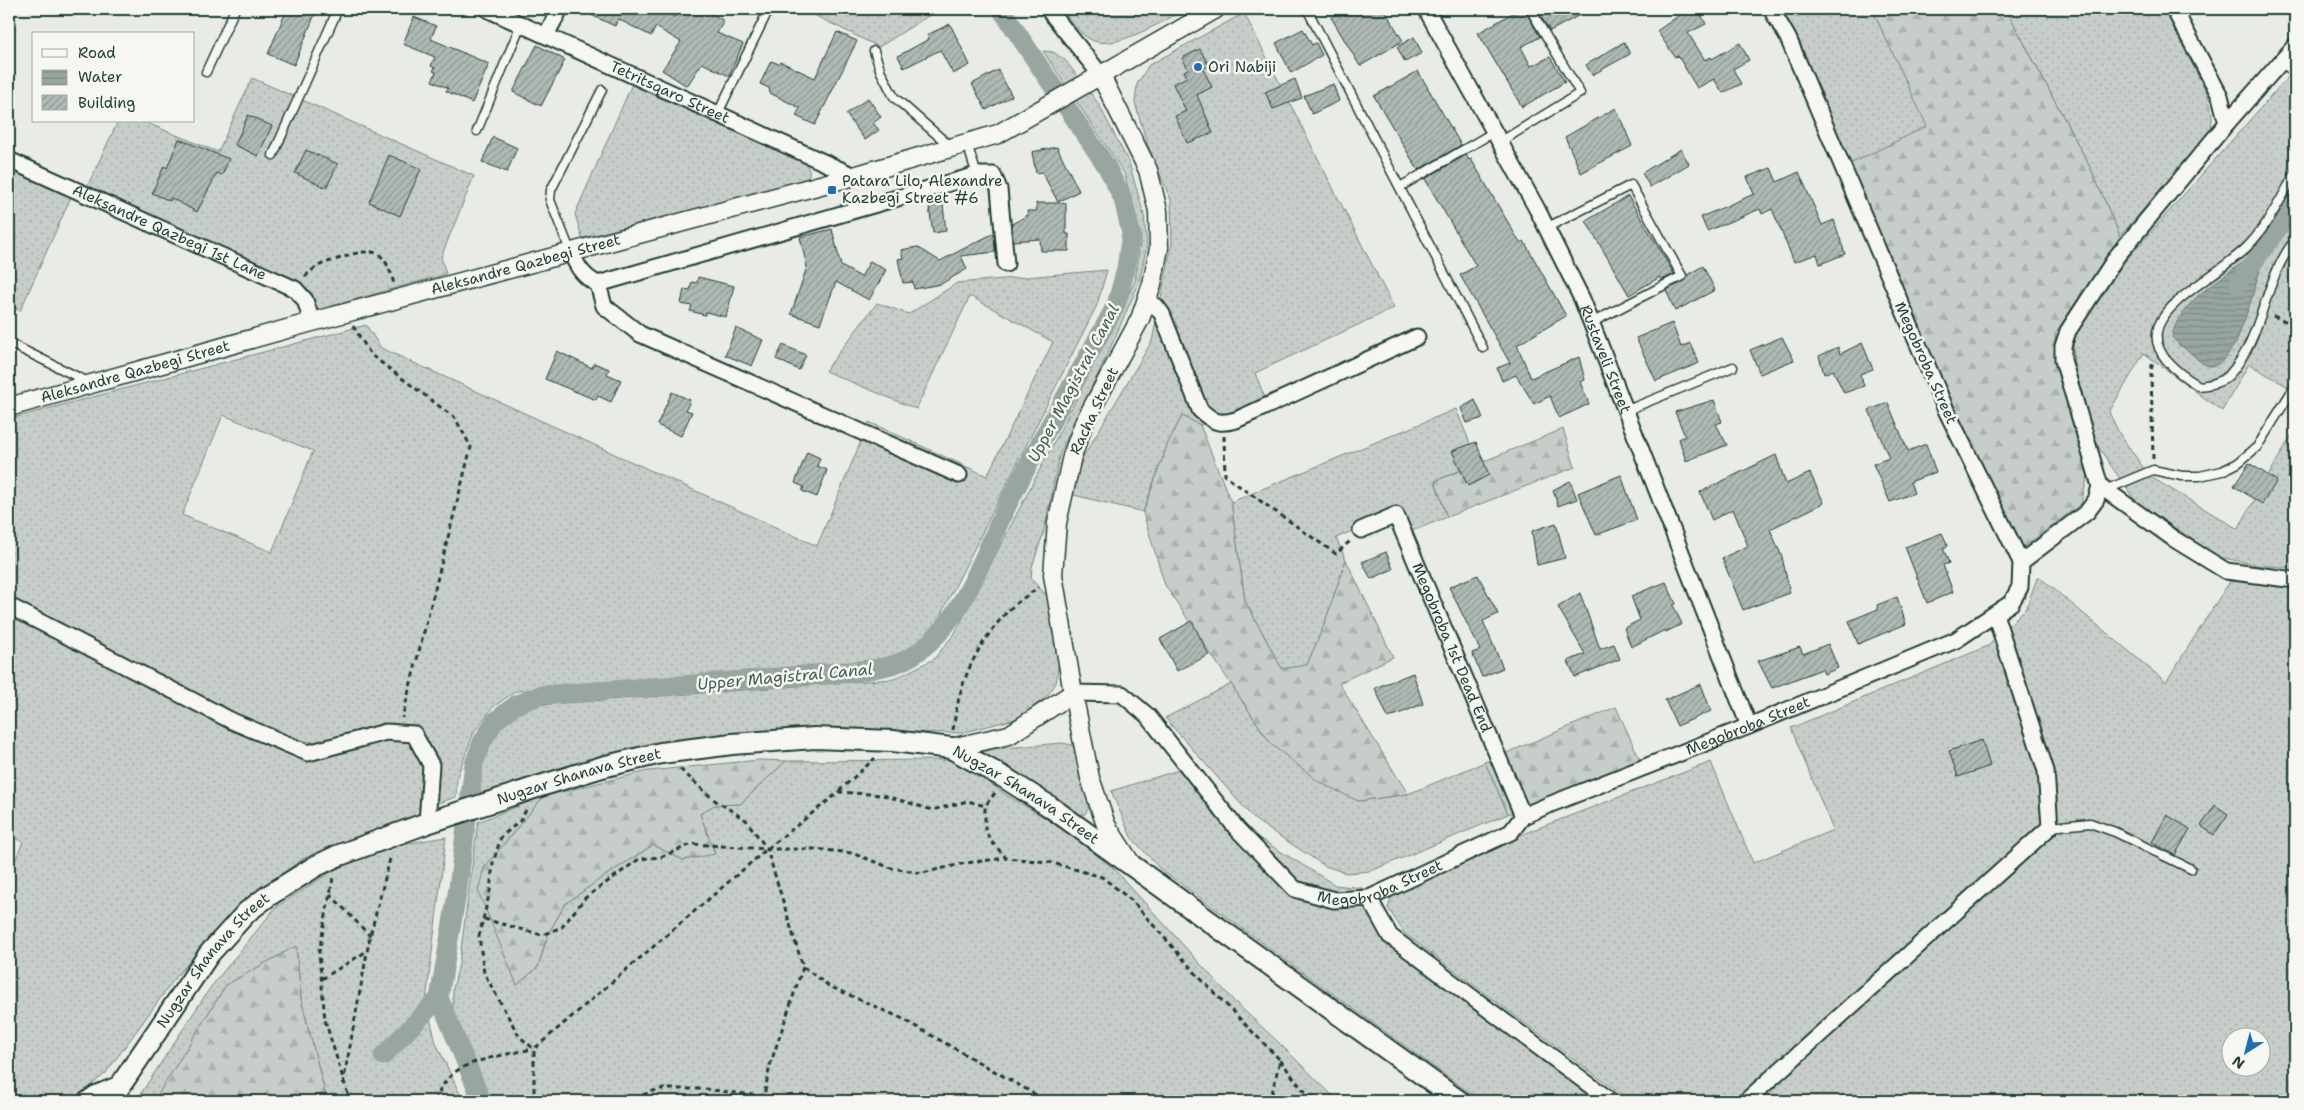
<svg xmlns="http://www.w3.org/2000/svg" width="2304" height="1110" font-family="'Shantell Sans',sans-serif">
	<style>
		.grass { fill: url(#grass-dots); stroke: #73867e; fill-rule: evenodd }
		.forest { fill: url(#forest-firs); stroke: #73867e }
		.water { fill: url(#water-rules); stroke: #687c75 }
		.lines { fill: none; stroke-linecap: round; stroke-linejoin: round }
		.canal { stroke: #99a6a0; stroke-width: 19 }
		.building { fill: url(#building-hatch); stroke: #1f3d34 }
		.service-casing { stroke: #1f3d34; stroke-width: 11 }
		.minor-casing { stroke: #1f3d34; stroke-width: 19 }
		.tertiary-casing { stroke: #1f3d34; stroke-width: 21 }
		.secondary-casing { stroke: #1f3d34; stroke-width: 24 }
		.path { stroke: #1f3d34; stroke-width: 3; stroke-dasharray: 5 4; stroke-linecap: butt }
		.service { stroke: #f6f6f2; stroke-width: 8 }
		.minor { stroke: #f6f6f2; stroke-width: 15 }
		.tertiary { stroke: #f6f6f2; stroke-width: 18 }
		.secondary { stroke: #f6f6f2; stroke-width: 20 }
		.poi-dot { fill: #1f6fb2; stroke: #f6f6f2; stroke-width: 2 }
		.labels { text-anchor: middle; stroke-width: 5; stroke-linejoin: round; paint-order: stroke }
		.poi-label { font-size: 15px; fill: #1f3d34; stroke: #f6f6f2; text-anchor: start }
		.street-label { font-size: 15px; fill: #1f3d34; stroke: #f6f6f2 }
		.water-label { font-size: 16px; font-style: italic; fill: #445c54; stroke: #f6f6f2 }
	</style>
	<defs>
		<pattern id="grass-dots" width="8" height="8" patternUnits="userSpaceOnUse" patternTransform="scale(1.25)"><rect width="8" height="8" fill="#c7cec9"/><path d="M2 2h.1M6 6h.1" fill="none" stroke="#aab2ad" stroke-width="1.8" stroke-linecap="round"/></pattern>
		<pattern id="forest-firs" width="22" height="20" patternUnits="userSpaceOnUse" patternTransform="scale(1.25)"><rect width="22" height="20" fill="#c7cec9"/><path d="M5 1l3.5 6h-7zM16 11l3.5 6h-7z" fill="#aab2ad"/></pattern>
		<pattern id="water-rules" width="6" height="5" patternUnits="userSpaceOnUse" patternTransform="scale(1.25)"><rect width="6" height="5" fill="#99a6a0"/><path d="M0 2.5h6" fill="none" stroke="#7c8883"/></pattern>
		<pattern id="building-hatch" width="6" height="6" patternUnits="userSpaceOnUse" patternTransform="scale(1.25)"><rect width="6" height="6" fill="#b0bab5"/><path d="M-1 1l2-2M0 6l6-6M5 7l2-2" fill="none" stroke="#8f9894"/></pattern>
	</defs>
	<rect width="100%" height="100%" fill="#e9ebe7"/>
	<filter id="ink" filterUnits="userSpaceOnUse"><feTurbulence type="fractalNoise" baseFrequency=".02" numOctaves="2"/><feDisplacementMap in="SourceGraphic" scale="10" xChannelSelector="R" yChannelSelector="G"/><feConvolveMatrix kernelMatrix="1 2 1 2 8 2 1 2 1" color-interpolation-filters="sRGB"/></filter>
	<g filter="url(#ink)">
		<path class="grass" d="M802,9h137l-60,38z
			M1061,9h126c-21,10 -70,41 -93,32 -15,-6 -23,-20 -33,-32z
			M1782,9h90l56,117 -80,39 -50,-127z
			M2006,9h158l45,88 3,21 -1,14 -91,104 -29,-67z
			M1244,13l150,295 -139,65 10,25 -65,27 -18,-9 -14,27 -25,69 -73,-18 12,-35 70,-118 20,-97 -1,-44 -23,-54 -13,-43 2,-19 12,-19z
			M1043,51l10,1 12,8 33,43 31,60 15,52 3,30 -8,38 -31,70 -48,100 -16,78 -12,36 -1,12 18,19 10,64 -3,21 -8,12 -29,23 -58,15 -165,-3 -166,18 -150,45c1,-11 0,-25 3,-35 8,-30 28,-44 55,-53l356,-26 40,-20 21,-26 125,-241 55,-111 6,-45 -17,-63z
			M2295,69v322l-46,-27 -27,47 -78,-58 -35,59 10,21 30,43 89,53 57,-100v139l-38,-3 -38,-8 -83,-55 -37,-54 -25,-74 -1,-41 53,-73zM2246,260l14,10 -24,74 -34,19 -17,-15 -7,-3z
			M252,78l222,98 -33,81 5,17 -129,36 -20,-28 -210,-95 31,-66h24l76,31z
			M633,82l164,76c9,6 15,9 11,20l-8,4 -218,56 -7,-24z
			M9,168l62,29 -51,114 -11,-6z
			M1107,270l-10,35 -164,325 -31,24 -17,5 -369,32 -23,16 -19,25 -17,45 -1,20 -21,7 5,-44 -24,-35 -27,-1 -71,19 -28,-4 -57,-22 -224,-116v-182l357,-94 15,23 436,198 52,-124 118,54 66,-134 -83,-46 -54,113 -91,-38 52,-68 32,11 48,-31zM223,415l90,36 -41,101 -90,-37z
			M1456,409l22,54 -43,18 12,36 -49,20 -7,-23 -55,24 10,22 -22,65 -17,40 -25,4 -37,-68 -14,-99z
			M2038,576l128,106 64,-101 65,6v514h-665l-225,-167 -17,-26 9,-26 314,-120 42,101 80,-33 -42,-102 197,-82 38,-38zM2232,1038h30v30h-30z
			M9,611l300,147 73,-20 27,-1 16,29 -3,47 -120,46 -67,51 -59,67 -71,97 -34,27h-62v-227l14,-32 -14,-6z
			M1231,684l40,60 87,57 50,-7 77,-32 23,52 -137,57 -25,2 -21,-7 -70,-46 -90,-102z
			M1062,743l10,2 6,8 11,55 -4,6 -6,1 -75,-52 -22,-6v-5l11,-3z
			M956,760l52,36 56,33 50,40 121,133 42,39 61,60h-848l-37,-88v-24l6,-25 19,-142 66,-26 -60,72 33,117 21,-18 10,-33 17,-30 35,-25 53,-34 30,15 32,-7 -15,-39 14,-9 26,-1 46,-43z
			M1192,766l49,61 94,58 27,3 10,28 231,185h-122l-321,-232 -29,-32 -20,-46z
			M446,837l-20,164 10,42 27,58h-136l-26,-102 -5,-53 -70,39 -72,116h-18l74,-113 66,-81 90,-57z"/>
		<path class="forest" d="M1872,9h134l85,160 29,67 -65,98 5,47 28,94 -7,29 -60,45 -72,-155 -101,-229 79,-39z
			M1182,416l18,9 31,77 14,99 37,68 25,-4 17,-40 22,-65 47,97 -54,26 69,111 -50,7 -39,-19 -48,-38 -106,-159 -22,-72 25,-70z
			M1563,429l12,38 -128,50 -12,-36z
			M1616,707l25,55 -133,52 -23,-52z
			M759,760l27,1 -46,43 -26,1 -14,9 15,40 -32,6 -30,-15 -53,34 -35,25 -17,30 -10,33 -21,18 -39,-94 6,-23 60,-72 104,-25z
			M296,946l5,53 26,102h-173l72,-116z"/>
		<path class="water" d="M2246,260l14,10c-7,20 -23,95 -49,96 -8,0 -13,-7 -19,-12 -7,-6 -14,-9 -20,-17 6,-35 48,-57 74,-77z"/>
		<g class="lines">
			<path class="canal" d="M2238,284l57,-79
				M383,1056l56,-58
				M482,1101l-43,-103 19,-110 16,-124 8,-22 13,-21 22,-17 24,-9 316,-23c29,-5 49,-7 72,-29 39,-35 56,-92 78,-137 34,-68 73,-134 109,-201l10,-36 5,-36 -8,-34 -16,-32 -106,-158"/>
		</g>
		<path class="building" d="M287,9h30l-23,56 -26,-11z
			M578,9h82l15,8 6,-8h23l20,12 -7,12 26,11 -14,32 -27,-13 -15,23 -25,-16 19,-28 -25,-15 -5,9 -33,-17 -3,7z
			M1326,9h58l19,32 -43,25z
			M1520,9h4l16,28 -19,10 10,19 19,-9 15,25 -43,25 -44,-74z
			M1536,9h55l-41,22z
			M1678,9h20l8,15 -18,9 17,27 6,-3 1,2 28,-16 9,17 -16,9 8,15 -18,9 -9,-14 -17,9 -19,-32 -3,1 -18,-26 24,-17z
			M414,17l22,9 -5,13 58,25 -17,39 -26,-12 2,-3 -16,-7 4,-9 -3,-1 2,-3 -4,-2 4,-9 -32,-13z
			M950,24l20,41 -17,9 -13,-24 -36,18 -6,-12 31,-17 -2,-4z
			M1303,29l9,16 4,-2 6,12 -31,18 -15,-30z
			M837,32l20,9 -42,84 -19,-9 4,-8 -30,-15 -1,-5 -9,-4 11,-23 8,3 2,-2 34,16z
			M1414,37l8,16 -17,9 -8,-15z
			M1624,42l6,12 -38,21 -6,-10z
			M537,45l28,15 -24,46 -28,-14z
			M1200,49l9,17 -6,3 9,18 -15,8 16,38 -26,10 -12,-27 11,-5 -13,-27 14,-7 -3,-6 4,-2 -6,-11z
			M998,70l14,26 -26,14 -14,-26z
			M1418,71l43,74 -43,25 -44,-74z
			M1295,79l7,19 -29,11 -8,-17z
			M1333,84l6,17 -27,13 -8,-18z
			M868,98l13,19 -8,6 6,7 -14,10 -19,-26z
			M1616,108l16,38 -51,27 -16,-36z
			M248,115l24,11 -14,30 -23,-11z
			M493,137l24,11 -10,24 -25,-10z
			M179,139l50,20 -7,16 -5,-2 -20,39 -26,-14 -1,3 -18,-8 12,-27 3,2z
			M1057,147l22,44 -21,11 -16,-30 -6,1 -4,-21z
			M1681,149l8,15 -39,23 -8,-14z
			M306,150l32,14 -12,24 -31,-15z
			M389,155l32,14 -21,47 -31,-14z
			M1466,155l3,5 2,-1 49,84 4,-2 42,75 -49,29 14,33 48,-21 6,23 -5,2 9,22 -30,14 -9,-22 -16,8 -18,-29 -14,6 -5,-13 13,-5 -50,-88 16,-9 -51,-87z
			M1771,168l6,14 22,-10 23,53 12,-5 11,34 -25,10 -3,-10 -23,8 -22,-53 -10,5 -2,-5 -53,22 -6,-14 53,-23 -7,-17z
			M1628,196l46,78 -12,6 -2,-3 -31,18 -43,-74z
			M1036,203h30v31h3v17h-28l-1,-12 -27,2 -1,-17 16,-9 -1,-4h10z
			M943,205l3,26 -13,2 -4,-26z
			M832,229l9,37 20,11 9,-16 16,9 -17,30 -33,-18 -16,42 -29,-10 16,-47 -7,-30z
			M994,233l1,19 -34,4 6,13 -26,15 -27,5 -1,-7 -10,1 -5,-24 5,-1 -2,-8 16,-3 23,14z
			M1703,266l12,24 -40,21 -9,-21 19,-9 2,-6z
			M698,277l36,9 -8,31 -20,-5 -1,3 -15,-4 2,-5 -11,-2 3,-15 6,1 2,-8 5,1z
			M1672,323l9,24 9,-4 9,20 -43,18 -20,-43z
			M736,328l27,12 -11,26 -27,-11z
			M1782,337l12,23 -34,14 -10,-24z
			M1862,343l11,26 -13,5 4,12 -20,7 -11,-23 -9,4 -5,-18 19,-9 2,7z
			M783,345l23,10 -7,15 -23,-11z
			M557,351l35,17 2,-5 15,6 -2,5 14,6 -10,22 -13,-6 -2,4 -51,-21z
			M672,392l18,8 -4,10 6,2 -11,24 -24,-11z
			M1475,400l8,18 -16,5 -6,-15z
			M1714,400l8,22 -6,2 11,21 -41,16 -7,-22 6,-3 -10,-24z
			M1888,403l20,48 18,-7 10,28 -26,10 4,11 -24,9 -17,-38 16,-6 -20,-48z
			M1476,442l13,33 -21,11 -16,-35z
			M807,452l13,6 -3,8 10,4 -10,27 -15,-6 2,-4 -9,-4z
			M1776,455l10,29 24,-11 14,30 -54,26 12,28 8,36 -47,17 -21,-52 26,-12 -15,-37 -21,11 -12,-28z
			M2249,463l28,18 -15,23 -28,-18z
			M1621,475l16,45 -41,15 -18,-42z
			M1570,481l7,18 -19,7 -5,-16z
			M1556,523l9,35 -28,7 -5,-34z
			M1942,533l6,13 -5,2 6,15 -6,2 10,27 -26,11 -22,-56z
			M1386,552l7,17 -22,10 -9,-17z
			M1478,575l20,39 -15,7 20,47 -21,9 -10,-24 8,-3 -31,-63z
			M1666,582l10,22 -3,1 9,19 -16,8 -1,-2 -34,17 -7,-19 16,-8 -9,-24z
			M1580,593l20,56 14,-5 6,15 -45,18 -7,-16 17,-7 -27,-47z
			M1897,597l9,27 -48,20 -9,-23 29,-12 -1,-4z
			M1192,621l17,34 -32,16 -17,-32z
			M1828,644l10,24 -14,6 -2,-5 -50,19 -14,-27 42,-14 3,7z
			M1413,673l10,31 -35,14 -13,-30z
			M1701,684l10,27 -34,15 -12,-26z
			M1982,740l8,26 -32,11 -9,-26z
			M2215,805l13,9 -14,21 -13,-9z
			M2167,815l23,14 -15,26 -23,-13z"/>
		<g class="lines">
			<defs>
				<path id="service" d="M1307,9l176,339
					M874,51l7,21 13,25 57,50
					M2281,62l14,11
					M206,72l29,-63
					M718,113l49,-100
					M477,131l44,-107
					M1500,142l80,-49 -50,-84
					M967,144l10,31
					M273,155l65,-146
					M2295,174c-14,24 -28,53 -48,73 -44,43 -149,79 -48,139 10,-1 24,-3 31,-12 34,-38 33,-94 65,-134
					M1400,187l94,-55
					M1546,228l85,-43 51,91 -91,47
					M571,253l-21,-53 1,-10 51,-100
					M9,343l79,39
					M1625,411l108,-44
					M2105,490l48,-20 29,6h18l22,-5 16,-8 19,-16 38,-61
					M2050,827l40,-4 25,9 76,37"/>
				<g id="minor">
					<path id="s1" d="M487,9l367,167"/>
					<path d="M1048,9l52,65"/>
					<path id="s2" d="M1426,9l111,200 45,90 167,427"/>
					<path d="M546,35l14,-26"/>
					<path d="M2227,123l68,-77"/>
					<path id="s3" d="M9,160l286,129 10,11 7,22"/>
					<path d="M571,253c7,14 12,24 27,31l379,-109h16l6,14 7,75"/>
					<path d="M598,284l6,22 36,28 319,141"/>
					<path d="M1145,304l11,2 6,8 38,96c14,12 18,15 36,10l181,-83"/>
					<path d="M2100,486l74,53 52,32 69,9"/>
					<path id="s4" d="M1361,530l35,-15 127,301"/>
					<path d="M2021,562l66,-50 9,-12 4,-14 -37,-126v-14l5,-15 49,-75 110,-133 -7,-27 -46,-87"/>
					<path d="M9,606l223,115 76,32 78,-21 28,2 17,31 -4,58"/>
					<path id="s5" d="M1073,693l49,1 26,22 89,113 58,60 39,11 35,-2 142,-66 12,-16 28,-12 198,-78 207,-86 55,-37 9,-16 1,-25 -75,-152 -158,-372 -17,-29"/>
					<path d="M1369,898l21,38 221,165"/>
					<path d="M85,1101l10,-7 29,-12"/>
					<path d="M1746,1101l304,-274 -4,-56 -51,-157"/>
				</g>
				<g id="tertiary">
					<path d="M1100,74l48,96 10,41 1,37 -7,36 -12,35 -56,104 -12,33 -15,67 -4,52 20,118 17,85 16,47 24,37"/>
					<path id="s6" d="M9,407l303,-85 542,-146 144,-42 218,-125"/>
					<path d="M951,748l58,-13 64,-42"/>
				</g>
				<g id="secondary">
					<path id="s7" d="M110,1101l99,-147 38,-42 21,-16 48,-30 21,-10 90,-33 110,-36 65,-20 59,-14 71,-9 83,-6 78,3 58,7 54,30 44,28 410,295"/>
				</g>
			</defs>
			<use href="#service" class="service-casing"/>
			<use href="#minor" class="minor-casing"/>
			<use href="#tertiary" class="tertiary-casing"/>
			<use href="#secondary" class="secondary-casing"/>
			<path class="path" d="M305,277c9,-11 19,-14 33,-18 34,-12 46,-13 56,25
				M2273,316l22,9
				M353,326l18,29 84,63 16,29 -69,271
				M1224,436l1,40 111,78 14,-13
				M2153,459l-2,-88 2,-10
				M953,730c6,-47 21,-81 53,-117 9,-10 22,-18 33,-26
				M680,769l33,30 33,21 21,29 36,118 26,19 72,32 146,83
				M839,791l36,-33
				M995,793l-10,13v23l5,11 16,18 43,4 53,15 29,23 69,78 80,82 -10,41
				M526,810l-5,10 -20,17 -8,26 -3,28 -11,45 5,37 35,63 15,13
				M333,878l-14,74 6,68 25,81
				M330,894l40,42
				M484,919l58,16 20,-8 23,-29 54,-39 22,-2 31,-13 75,5h48l37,4 39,15 31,5 44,-10 40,-5
				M322,979l45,-28
				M1280,1060l22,29 16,12
				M343,1084l27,-148 21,-81
				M435,1101c5,-12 12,-24 23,-31 17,-11 55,-17 75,-21
				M534,1101v-52l233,-200 72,-57 44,3 49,15 36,-9 17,5
				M626,1101l33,-12h45l98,12
				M763,1101l7,-36 33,-98"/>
			<use href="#service" class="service"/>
			<use href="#minor" class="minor"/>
			<use href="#tertiary" class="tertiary"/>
			<use href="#secondary" class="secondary"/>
		</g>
	</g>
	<g class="poi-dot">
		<circle cx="1198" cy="67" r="5"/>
		<rect x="827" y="185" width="10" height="10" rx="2.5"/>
	</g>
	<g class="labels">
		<g class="poi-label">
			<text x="1208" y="72">Ori Nabiji</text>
			<text x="842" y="186">Patara Lilo, Alexandre<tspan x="842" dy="17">Kazbegi Street #6</tspan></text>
		</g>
		<g class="street-label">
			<text dy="5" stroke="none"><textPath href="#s1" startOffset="201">Tetritsqaro Street</textPath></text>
			<text dy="5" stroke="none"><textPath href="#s3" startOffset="176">Aleksandre Qazbegi 1st Lane</textPath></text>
			<text dy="5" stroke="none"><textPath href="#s6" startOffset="536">Aleksandre Qazbegi Street</textPath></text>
			<text dy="5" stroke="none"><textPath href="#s2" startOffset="394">Rustaveli Street</textPath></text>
			<text transform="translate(1926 363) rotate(66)" y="5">Megobroba Street</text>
			<text dy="5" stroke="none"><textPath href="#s6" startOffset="131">Aleksandre Qazbegi Street</textPath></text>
			<text transform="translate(1094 411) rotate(-65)" y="5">Racha Street</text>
			<text dy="5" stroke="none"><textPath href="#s4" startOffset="182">Megobroba 1st Dead End</textPath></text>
			<text dy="5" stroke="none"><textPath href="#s5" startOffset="805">Megobroba Street</textPath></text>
			<text dy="5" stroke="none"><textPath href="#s7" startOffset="595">Nugzar Shanava Street</textPath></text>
			<text dy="5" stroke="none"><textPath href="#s7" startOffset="1060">Nugzar Shanava Street</textPath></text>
			<text dy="5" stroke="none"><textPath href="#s5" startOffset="400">Megobroba Street</textPath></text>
			<text dy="5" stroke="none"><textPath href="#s7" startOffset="175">Nugzar Shanava Street</textPath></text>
		</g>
		<g class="water-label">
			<text transform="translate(1073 383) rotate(-62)" y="6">Upper Magistral Canal</text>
			<text transform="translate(785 676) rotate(-5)" y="6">Upper Magistral Canal</text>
		</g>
	</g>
	<rect width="2304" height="1110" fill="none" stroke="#f6f6f2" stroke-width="30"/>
	<rect x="15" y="15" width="2274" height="1080" fill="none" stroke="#1f3d34" stroke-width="2" filter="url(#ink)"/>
	<rect x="32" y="32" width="162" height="90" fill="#f6f6f2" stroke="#a0aca6"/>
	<rect x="42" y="49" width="25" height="8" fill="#f6f6f2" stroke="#a0aca6"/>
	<text x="78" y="58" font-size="15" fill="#1f3d34">Road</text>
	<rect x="42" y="70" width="25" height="15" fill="url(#water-rules)" stroke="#a0aca6"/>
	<text x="78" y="82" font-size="15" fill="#1f3d34">Water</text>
	<rect x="42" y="95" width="25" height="15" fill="url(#building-hatch)" stroke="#a0aca6"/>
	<text x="78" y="108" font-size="15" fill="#1f3d34">Building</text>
	<g transform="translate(2246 1052) rotate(216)"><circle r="24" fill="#f6f6f2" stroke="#a0aca6"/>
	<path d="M0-4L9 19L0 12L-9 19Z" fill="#1f6fb2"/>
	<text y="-8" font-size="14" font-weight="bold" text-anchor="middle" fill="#1f3d34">N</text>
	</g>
</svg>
